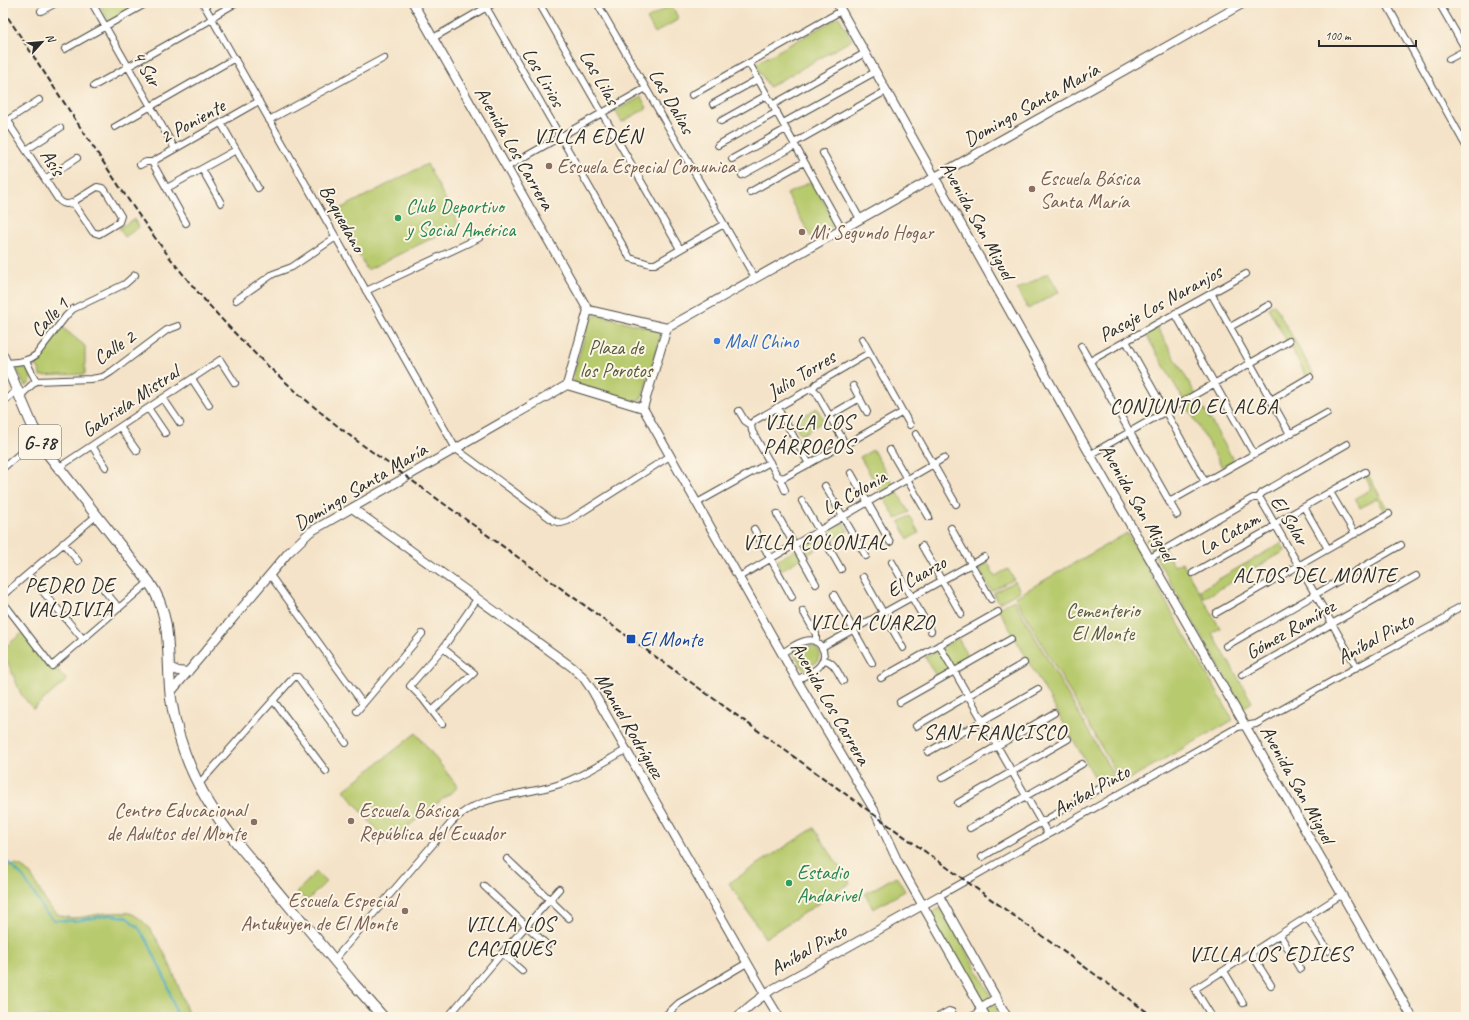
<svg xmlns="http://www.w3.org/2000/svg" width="1469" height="1020" font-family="Caveat,sans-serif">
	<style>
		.green { fill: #b8ca6e; stroke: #727a4c }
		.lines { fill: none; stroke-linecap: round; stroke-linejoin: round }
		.stream { stroke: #45abc4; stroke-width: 2 }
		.minor-casing { stroke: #494743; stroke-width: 8 }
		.tertiary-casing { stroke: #494743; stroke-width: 10 }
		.primary-casing { stroke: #494743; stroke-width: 12 }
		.minor { stroke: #fff; stroke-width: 6 }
		.tertiary { stroke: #fff; stroke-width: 8 }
		.primary { stroke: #fff; stroke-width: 10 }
		.rail { stroke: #2b2b2b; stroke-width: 2; stroke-dasharray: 6 3; stroke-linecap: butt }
		.education-dot { fill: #8d6e63; stroke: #fcf5e5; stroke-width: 1.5 }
		.leisure-dot { fill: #2e9e5b; stroke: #fcf5e5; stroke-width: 1.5 }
		.shop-dot { fill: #3f7fe0; stroke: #fcf5e5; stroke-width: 1.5 }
		.transit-dot { fill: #1a4fb4; stroke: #fcf5e5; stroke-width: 1.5 }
		.labels { text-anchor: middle; stroke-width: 4; stroke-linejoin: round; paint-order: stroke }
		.shield { fill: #fcf5e5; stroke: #6a6863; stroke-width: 1 }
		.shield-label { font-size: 19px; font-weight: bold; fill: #2b2b2b }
		.street-label { font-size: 20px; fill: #2b2b2b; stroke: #fcf5e5 }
		.education-label { font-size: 20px; fill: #785e54; stroke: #fcf5e5; text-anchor: start }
		.leisure-label { font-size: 20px; fill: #27864d; stroke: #fcf5e5; text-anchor: start }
		.shop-label { font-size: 20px; fill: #366cbe; stroke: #fcf5e5; text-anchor: start }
		.park-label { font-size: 20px; fill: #555b3f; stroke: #fcf5e5 }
		.transit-label { font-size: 20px; fill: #164399; stroke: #fcf5e5; text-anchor: start }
		.neighbourhood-label { font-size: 21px; letter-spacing: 1px; fill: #2b2b2b; stroke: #fcf5e5 }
	</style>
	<rect width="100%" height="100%" fill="#fcf5e5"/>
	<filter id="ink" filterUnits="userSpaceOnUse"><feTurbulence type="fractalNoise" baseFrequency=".025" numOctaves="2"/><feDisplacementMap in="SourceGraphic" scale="8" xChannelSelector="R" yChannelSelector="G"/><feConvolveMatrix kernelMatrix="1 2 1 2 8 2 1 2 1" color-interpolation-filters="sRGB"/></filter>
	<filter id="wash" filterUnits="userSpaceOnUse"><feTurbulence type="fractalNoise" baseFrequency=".012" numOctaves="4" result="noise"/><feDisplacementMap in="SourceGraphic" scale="16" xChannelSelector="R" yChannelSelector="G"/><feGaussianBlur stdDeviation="0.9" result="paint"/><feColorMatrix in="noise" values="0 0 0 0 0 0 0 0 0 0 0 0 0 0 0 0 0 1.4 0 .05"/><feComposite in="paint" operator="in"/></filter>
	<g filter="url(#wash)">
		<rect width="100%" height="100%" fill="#f4e3c8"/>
		<path class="green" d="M99,3h42l-32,19z
			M671,5l8,14 -24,14 -8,-14z
			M839,17l13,23 -83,47 -14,-23z
			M641,97l6,11 -25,14 -7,-11z
			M427,164l32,61 -92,45 -31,-59z
			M812,181l24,43 -25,13 -24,-43z
			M134,219l5,8 -14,10 -6,-9z
			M1048,273l11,19 -31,17 -11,-19z
			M1274,304l39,69 -6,4 -39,-69z
			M599,315l54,14c5,2 7,5 7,9l-17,57 -3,5 -7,1 -56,-17 -3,-3 -1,-6 16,-53 3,-5z
			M62,327l23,19v28l-45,2 -1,-8 -5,-3v-2z
			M1157,327l77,134 -12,6 -77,-134z
			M19,366l8,2 5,11 -4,6 -3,1 -9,-19z
			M817,408l7,13 -23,14 -8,-13z
			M873,450l36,62 -13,7 -36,-62z
			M1367,473l21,37 -3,2 -8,-14 -17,10 -5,-10 17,-9 -8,-14z
			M910,516l9,17 -11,6 -9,-17z
			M843,522l5,9 -67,39 -4,-7 1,-3z
			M1127,533l106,187 -111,63 -107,-186z
			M1156,534l18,32 8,-4 38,66 -8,5 40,69 -9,6 -97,-168z
			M1281,543l4,8 -81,47 -4,-8z
			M988,563l7,13 13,-7 6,10 -23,12 -13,-23z
			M1015,581l5,10 -21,12 -6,-10z
			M1014,600l100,176 -15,9 -101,-177z
			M22,633l31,37 3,-2 11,12 -34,29 -12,-15 -18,-43v-2z
			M958,638l11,21 -32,19 -12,-21z
			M807,645c7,1 10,3 13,8l-3,9 -13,8 -10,-17z
			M416,733l42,54 -71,56 -43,-53z
			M814,828l36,55 -85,55 -36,-55z
			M15,865c23,3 24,41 45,50 15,7 33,-1 48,-2 6,0 16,-1 22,0 29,10 50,77 59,104h-186v-149z
			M316,872l10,10 -19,19 -10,-9z
			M896,876l9,15 -32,18 -8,-15z
			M936,909h5l4,2 57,106h-15l-57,-102z"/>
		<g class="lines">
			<path class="stream" d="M3,858l20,19 15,23 6,11 10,9 22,1 34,-6 16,2 12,10 10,15 19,41 10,34"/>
		</g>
	</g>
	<g filter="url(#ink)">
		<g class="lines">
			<defs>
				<path id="minor" d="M92,3l83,146
					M203,3l253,446 98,72 7,2 7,-2 102,-65
					M539,3l141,246
					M597,3l158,275
					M1386,3l80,143
					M1439,3l27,47
					M1464,3l2,4
					M486,7l144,251 20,6h5l69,-40
					M41,11l15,-8
					M433,38l61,-35
					M65,49l82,-46
					M1449,59l17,-9
					M749,63l93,166
					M94,86l113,-64 10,-8 19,-11
					M692,95l149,-84
					M713,104l45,-25
					M772,105l93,-52
					M269,120l115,-62
					M7,121l51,78c5,6 10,6 16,3
					M721,121l46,-26
					M3,123l36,-23
					M221,123l37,65
					M783,123l92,-51
					M115,127l120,-69
					M3,130l8,-5
					M794,143l92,-52
					M718,145l59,-33
					M26,150l34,-22
					M823,153l37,66
					M732,159l54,-30
					M152,162l34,61
					M140,165l6,-3h6l107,-61
					M507,167l139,-79
					M202,169l19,34
					M742,175l53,-29
					M45,179l32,-21
					M97,187l5,1 3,2 16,26 -2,6 -20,12 -6,-2 -19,-28 2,-4z
					M167,188l69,-38
					M750,192l54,-30
					M366,291l113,-53
					M1211,293l79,141
					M236,300l37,-26 19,-7 44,-30
					M1175,313l79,141
					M1230,327l39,-22
					M862,339l48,86
					M1126,341l79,141
					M1081,346l96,169
					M26,361l10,20
					M1090,361l156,-87
					M6,363c11,-1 21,-1 30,-8l30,-39 7,-7 52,-25 10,-9
					M192,379l17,26
					M853,386l14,26
					M812,389l4,3 26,46 1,5
					M20,396l16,-15 55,-2 12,-2 8,-5 56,-42 11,-4
					M163,398l17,25
					M1271,400l39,-23
					M3,402l14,-12
					M777,407l32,57
					M148,408l17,25
					M739,411l6,10 6,4
					M829,416l31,-18
					M751,425l3,-4 54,-31 4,-1 4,-5 53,-31
					M751,425l1,6 25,44 4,3v3l4,9
					M120,427l17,24
					M916,434l40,70
					M92,446l14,21
					M890,450l39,67
					M1091,454l198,-113
					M3,468l35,-30
					M58,468l162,-108 15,23
					M851,473l39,69
					M781,478l4,-1 56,-31 2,-3 7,-1 53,-30
					M825,486l41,70
					M1330,492l25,42
					M1258,498l3,2 96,167
					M1258,498l4,-5 85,-49
					M802,501l39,68
					M1169,502l158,-89
					M697,503l73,-41
					M1304,507l24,42
					M777,514l39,70
					M951,528l40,71
					M754,529l38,68
					M63,543l15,18
					M922,546l39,68
					M1150,558l103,-60h5
					M892,562l39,69
					M1193,573l77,-44 11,-9 84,-48
					M28,574l55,65
					M270,575l93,129
					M739,577l205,-119
					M863,577l40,71
					M104,590l15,18
					M3,595l93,-79
					M834,595l38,68
					M3,602l49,64 97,-84
					M803,611l13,23v8
					M1216,613l173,-99
					M939,645l109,189
					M1226,646l175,-101
					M822,647l162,-90
					M782,653c7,-4 15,-10 23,-12 14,-4 24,11 16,23 -5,8 -16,11 -24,16
					M824,660c10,1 14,13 19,21
					M1242,675l174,-99
					M881,678l117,-66
					M273,700l53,71
					M900,702l111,-63
					M357,711l65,-77
					M432,711l42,-38 -31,-25
					M442,724l-19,-25 -13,-13 33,-38 34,-49
					M916,726l108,-63
					M928,752l110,-63
					M942,778l112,-65
					M198,785l96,-108h4l48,66
					M958,803l110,-64
					M970,828l112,-64
					M982,857l117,-68
					M507,859l62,59
					M484,886l63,59
					M939,896l299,-169 18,-3 101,-57 88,-48 6,-7 15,-8
					M1307,917l21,34
					M1280,935l20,34
					M502,953l20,18
					M1251,953l20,32
					M334,960l117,-137c27,-30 74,-27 109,-39 23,-8 44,-22 66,-34
					M1224,971l19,32
					M448,1017l54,-64 57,-64
					M664,1017l15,-14 68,-40
					M938,1017l11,-6 3,1 2,5
					M971,1017l11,-6
					M1212,1017l-17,-28 146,-94"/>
				<path id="tertiary" d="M413,3l175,307
					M837,3l250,446 325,568
					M588,310l79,18
					M667,328l577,-325
					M567,385l76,23
					M567,385l21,-75
					M643,408l154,272 77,130 23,50 89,157
					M643,408l24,-80
					M352,508l220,159 11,10 9,13 173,304 14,23
					M169,667l9,4 10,1
					M171,692l117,-139 22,-21 257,-147
					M980,1008l17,-10
					M737,1017l14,-12 20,-15 168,-94 68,121"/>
				<path id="primary" d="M3,357l30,70 15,27 101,128c25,36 17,76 22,117 8,55 32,102 66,144l117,141 29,33"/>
			</defs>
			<use href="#minor" class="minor-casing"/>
			<use href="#tertiary" class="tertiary-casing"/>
			<use href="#primary" class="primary-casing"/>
			<use href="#minor" class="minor"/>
			<use href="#tertiary" class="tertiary"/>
			<use href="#primary" class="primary"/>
			<path class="rail" d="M3,10c31,47 62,94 93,141 30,46 60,91 95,133 48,58 102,108 162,154l801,579"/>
		</g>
	</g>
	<g class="education-dot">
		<circle cx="549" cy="166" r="4"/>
		<circle cx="1032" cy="189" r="4"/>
		<circle cx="802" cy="232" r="4"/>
		<circle cx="351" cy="821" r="4"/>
		<circle cx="254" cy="822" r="4"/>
		<circle cx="405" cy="911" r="4"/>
	</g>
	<g class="leisure-dot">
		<circle cx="398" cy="218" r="4"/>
		<circle cx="789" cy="883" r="4"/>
	</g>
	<circle class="shop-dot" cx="717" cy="341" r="4"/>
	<rect class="transit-dot" x="626" y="634" width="10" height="10" rx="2"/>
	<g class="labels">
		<rect class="shield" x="19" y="425" width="42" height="34" rx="3"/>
		<g class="shield-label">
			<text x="40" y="449">G-78</text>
		</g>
		<g class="street-label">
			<text transform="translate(147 68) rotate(60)" y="7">4 Sur</text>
			<text transform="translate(544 77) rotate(60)" y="7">Los Lirios</text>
			<text transform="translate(600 77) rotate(60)" y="7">Las Lilas</text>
			<text transform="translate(672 101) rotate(60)" y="7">Las Dalias</text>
			<text transform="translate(1031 104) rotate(-29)" y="7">Domingo Santa María</text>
			<text transform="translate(192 121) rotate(-29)" y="7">2 Poniente</text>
			<text transform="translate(515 148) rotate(60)" y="7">Avenida Los Carrera</text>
			<text transform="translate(53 162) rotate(57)" y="7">Asís</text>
			<text transform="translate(343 218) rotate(61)" y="7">Baquedano</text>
			<text transform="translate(978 220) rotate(61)" y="7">Avenida San Miguel</text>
			<text transform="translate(1160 303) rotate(-29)" y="7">Pasaje Los Naranjos</text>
			<text transform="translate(49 317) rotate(-47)" y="7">Calle 1</text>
			<text transform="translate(114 347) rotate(-34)" y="7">Calle 2</text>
			<text transform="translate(801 374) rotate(-31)" y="7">Julio Torres</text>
			<text transform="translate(130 401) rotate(-34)" y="7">Gabriela Mistral</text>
			<text transform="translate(360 486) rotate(-31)" y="7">Domingo Santa María</text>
			<text transform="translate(854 492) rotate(-30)" y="7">La Colonia</text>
			<text transform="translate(1138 502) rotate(60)" y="7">Avenida San Miguel</text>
			<text transform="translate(1290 520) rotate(58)" y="7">El Solar</text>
			<text transform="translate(1229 533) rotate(-30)" y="7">La Catam</text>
			<text transform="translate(916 576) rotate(-29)" y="7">El Cuarzo</text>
			<text transform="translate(1290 629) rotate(-30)" y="7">Gómez Ramírez</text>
			<text transform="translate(1375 638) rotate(-29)" y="7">Aníbal Pinto</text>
			<text transform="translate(831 703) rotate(60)" y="7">Avenida Los Carrera</text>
			<text transform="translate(630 725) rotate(60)" y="7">Manuel Rodríguez</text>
			<text transform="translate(1298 784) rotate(61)" y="7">Avenida San Miguel</text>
			<text transform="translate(1091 790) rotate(-29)" y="7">Aníbal Pinto</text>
			<text transform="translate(808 949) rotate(-29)" y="7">Aníbal Pinto</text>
		</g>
		<g class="education-label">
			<text x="557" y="173">Escuela Especial Comunica</text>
			<text x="1040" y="185">Escuela Básica<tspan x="1040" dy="23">Santa María</tspan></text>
			<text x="810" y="239">Mi Segundo Hogar</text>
			<text x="246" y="817" text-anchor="end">Centro Educacional<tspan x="246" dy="23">de Adultos del Monte</tspan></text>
			<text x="359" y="817">Escuela Básica<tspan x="359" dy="23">República del Ecuador</tspan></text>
			<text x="397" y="907" text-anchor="end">Escuela Especial<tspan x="397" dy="23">Antukuyen de El Monte</tspan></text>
		</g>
		<g class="leisure-label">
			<text x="406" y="213">Club Deportivo<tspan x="406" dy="23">y Social América</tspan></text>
			<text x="797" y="879">Estadio<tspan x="797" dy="23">Andarivel</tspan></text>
		</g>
		<g class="shop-label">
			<text x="725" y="348">Mall Chino</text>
		</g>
		<g class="park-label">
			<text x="616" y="354">Plaza de<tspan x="616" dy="23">los Porotos</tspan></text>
			<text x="1103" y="617">Cementerio<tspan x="1103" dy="23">El Monte</tspan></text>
		</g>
		<g class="transit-label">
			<text x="640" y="646">El Monte</text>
		</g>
		<g class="neighbourhood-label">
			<text x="588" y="143">VILLA EDÉN</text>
			<text x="1194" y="413">CONJUNTO EL ALBA</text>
			<text x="809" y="429">VILLA LOS<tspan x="809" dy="24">PÁRROCOS</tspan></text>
			<text x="815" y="549">VILLA COLONIAL</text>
			<text x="1315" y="582">ALTOS DEL MONTE</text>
			<text x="70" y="592">PEDRO DE<tspan x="70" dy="24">VALDIVIA</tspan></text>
			<text x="872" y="629">VILLA CUARZO</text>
			<text x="995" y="739">SAN FRANCISCO</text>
			<text x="510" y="931">VILLA LOS<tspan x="510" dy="24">CACIQUES</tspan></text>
			<text x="1270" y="961">VILLA LOS EDILES</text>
		</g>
	</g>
	<rect width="1469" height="1020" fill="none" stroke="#fcf5e5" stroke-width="16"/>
	<g transform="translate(42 42) rotate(63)" stroke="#fcf5e5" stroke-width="3" paint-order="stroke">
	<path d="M0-3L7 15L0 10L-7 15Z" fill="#2b2b2b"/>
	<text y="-6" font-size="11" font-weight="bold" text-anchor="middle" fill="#2b2b2b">N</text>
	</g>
	<path d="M1319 40v6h97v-6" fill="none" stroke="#2b2b2b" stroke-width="2"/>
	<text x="1325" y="40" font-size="12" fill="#2b2b2b" stroke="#fcf5e5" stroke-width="3" paint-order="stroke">100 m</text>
</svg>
